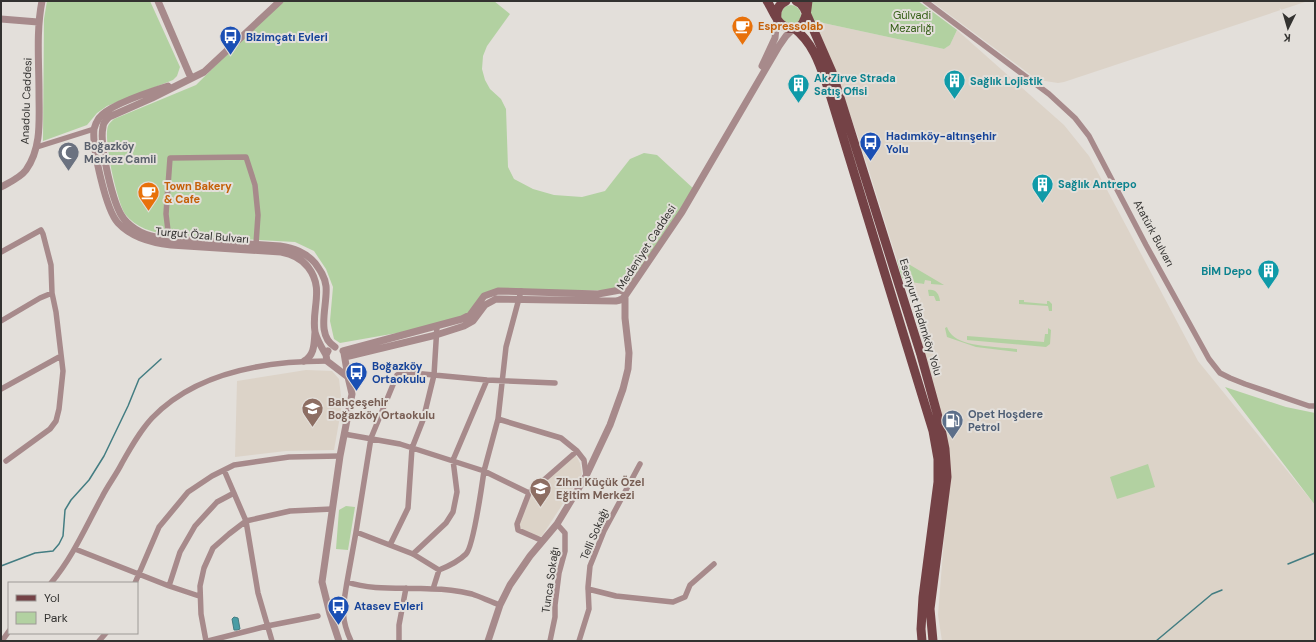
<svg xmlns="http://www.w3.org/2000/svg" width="1316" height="642" font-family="'DM Sans',sans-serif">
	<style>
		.built { fill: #dcd3c8 }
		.green { fill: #b2d1a1 }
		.water { fill: #4a9da5; stroke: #437d82 }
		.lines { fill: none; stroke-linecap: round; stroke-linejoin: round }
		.stream { stroke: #437d82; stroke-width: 1.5 }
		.minor { stroke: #a78a8b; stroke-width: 5.5 }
		.tertiary { stroke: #a78a8b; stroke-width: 7 }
		.primary { stroke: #744246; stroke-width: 9 }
		.labels { text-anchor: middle; stroke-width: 4; stroke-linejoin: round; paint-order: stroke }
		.park-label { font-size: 11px; fill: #335d15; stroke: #e3dfda }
		.food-label { font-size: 11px; font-weight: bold; fill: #c56008; stroke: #e3dfda; text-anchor: start }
		.transit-label { font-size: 11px; font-weight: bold; fill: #164399; stroke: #e3dfda; text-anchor: start }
		.culture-label { font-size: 11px; font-weight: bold; fill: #0d838f; stroke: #e3dfda; text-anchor: start }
		.street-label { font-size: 11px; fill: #333230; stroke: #e3dfda }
		.worship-label { font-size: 11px; font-weight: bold; fill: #5b616d; stroke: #e3dfda; text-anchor: start }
		.education-label { font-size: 11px; font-weight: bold; fill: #785e54; stroke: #e3dfda; text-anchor: start }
		.service-label { font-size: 11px; font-weight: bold; fill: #4e5e75; stroke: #e3dfda; text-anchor: start }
	</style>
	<rect width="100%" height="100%" fill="#e3dfda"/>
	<path class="built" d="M931,1h377l-244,81 -6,1 -13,-2 -10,-3z
		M814,21l130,28 6,-4 7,-15 107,95 25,31 109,205 117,144v136h-373l-4,-26 12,-153 -32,-135 -59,-188z
		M306,370l26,1 7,8 3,26 -8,45 -48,1 -51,6 2,-76z
		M573,454l4,3 3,6 2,11 -40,62 -6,1 -18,-7 11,-37z"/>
	<path class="green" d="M47,1h103l30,66 -3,9 -4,4 -66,26 -10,7 -10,12 -44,16 1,-122z
		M281,1h213l16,13 -23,32 -4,10 -1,13 3,11 5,9 11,10 5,10 2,58 6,12 19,10 21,6 28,2 23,-6 25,-32 14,-6 13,2 38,35 -60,90 -15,10 -128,2 -22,23 -33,11 -97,17 -6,-4 -4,-18 3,-34 -7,-18 -12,-18 -19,-9 -126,-7c-17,-3 -33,-7 -44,-21 -8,-13 -22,-74 -17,-88 1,-3 4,-5 6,-7l82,-34z
		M811,1h107l39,29 -7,15 -6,4 -130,-28 -4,-9z
		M781 15a10 10 0 1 1 20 0a10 10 0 1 1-20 0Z
		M900,259l44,26 -13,-1v-3l-6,-1 -1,4c-7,-1 -15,-2 -22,-6l-5,-18z
		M928,290c8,-1 11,4 12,11h-4l-2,-5h-5z
		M1019,300h5v2l23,2v-3h2l3,3v7h-3l-1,-5 -29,-2z
		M947,327c1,3 3,6 5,8 11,12 49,12 65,14v3l-41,-5 -29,-10 -2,-9z
		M1048,328l3,2 -1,14 -4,3 -79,-7v-4l77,6 1,-8h3z
		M1225,387l61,20 29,6v92z
		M1148,464l7,23 -38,12 -7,-22z
		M346,506l9,1 -7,43 -12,-1 3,-39z"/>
	<path class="water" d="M234,617l4,1 2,11 -3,1h-3l-2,-11z"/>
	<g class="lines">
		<path class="stream" d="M1288,564l27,-11
			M1,566l34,-13 18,-2 6,-7 4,-8 2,-26 6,-10 18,-20 15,-24 24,-50 11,-27 22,-20
			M1156,641l56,-47 10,-4"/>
		<path class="minor" d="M925,1l124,93 26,24 14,18 57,109 63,114 11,14 10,5 15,6 64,22h6
			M37,147l57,-18
			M169,239l-3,-25 4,-56 76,-1 9,28 3,30 -2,29
			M1,252l40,-22 2,4 8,31 1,28 4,19 7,59 -4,38 -3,12 -6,8 -44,32
			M1,321l39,-23 12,-5
			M1,389l60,-33
			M498,419l63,19 16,13 7,9 2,15
			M344,434l56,10 84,27 14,-52 8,-72 15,-56
			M224,470l22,51 12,72 14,48
			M356,532l57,22 26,16 -6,19
			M543,541l-25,-11 -1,-6 12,-31 48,-42
			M390,545l18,-37 4,-60 11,-28 11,-45 3,-49
			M75,549l94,37 30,10
			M413,554l33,-31 7,-11 4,-20 -4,-32 34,-80
			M439,570c10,-4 19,-8 27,-16 7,-7 16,-69 18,-83l45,22
			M347,582c-4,25 -7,35 4,59
			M51,583c22,-26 35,-57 51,-86 6,-12 14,-22 20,-34 9,-16 18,-32 30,-45 44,-46 115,-57 175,-57
			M135,583l24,-56 29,-35 24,-16 22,-11 55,-8 51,-1
			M169,586l11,-34 15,-26 22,-24 17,-9
			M588,589l28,7 57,6 12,-5 5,-12 24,-21
			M500,605c-9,-3 -19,-8 -28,-11 -13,-3 -27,-5 -40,-5 -28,-2 -58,2 -85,-7l9,-50 15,-94 26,-63 5,-3 85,8 68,3
			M2,641l7,-10
			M99,641l7,-8
			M206,641l-5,-27 -1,-28 4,-18 9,-20 16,-14 17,-13 44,-10 42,-2
			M208,641l59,-15 51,-10
			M399,641v-16l7,-37
			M550,641l5,-24v-12l4,-32 6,-22v-18l-8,-9
			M579,641l10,-32 -1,-22 2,-21 14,-35 36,-67"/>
		<path class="tertiary" d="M158,1l33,77
			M280,1l-76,71 -52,26 -43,19c-3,3 -6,6 -6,10 -4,18 10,79 21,92 10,12 22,17 37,19l119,8c14,2 25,6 35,17 5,7 10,14 11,23 2,19 -11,49 9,61
			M1,19l37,3
			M762,66l13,-28 2,-20
			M168,86c-16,5 -60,19 -69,32 -2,3 -4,7 -5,11 -2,19 12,81 24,94 14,15 33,20 53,22l110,7c11,2 20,6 27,15 17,22 3,42 7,65 2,8 7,16 11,23
			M1,187c9,-5 19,-9 25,-17 16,-22 13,-51 13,-77 0,-31 -3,-62 3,-92
			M328,351l-2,4 1,6 21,16
			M343,351l119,-32 8,-4 14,-19 14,-5 100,3 22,-4c11,3 3,10 -4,11l-120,-2 -11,6 -12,16 -9,5 -28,9 -91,22
			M304,361c11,-6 10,-18 11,-29
			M339,641l-9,-27 -8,-32 18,-126 12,-62 -4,-17 -4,-24
			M488,641l12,-36 10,-20 20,-29 27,-32 29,-48 24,-51 13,-36 5,-20 1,-16 -4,-35v-22l57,-84 97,-166 7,-10 8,-8"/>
		<path class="primary" d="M767,1c7,10 12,31 28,27 4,-1 8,-4 9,-8 3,-5 3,-13 4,-19
			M796,1l5,3 3,4 28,64 89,283 19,69 5,25 2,28 -17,132 3,32
			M777,18c-1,-8 2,-14 9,-17
			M794,28c20,16 26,37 34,60l105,343 5,28v23l-15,115 -2,32 1,12"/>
	</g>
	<defs>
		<symbol id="cafe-pin" viewBox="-11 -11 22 30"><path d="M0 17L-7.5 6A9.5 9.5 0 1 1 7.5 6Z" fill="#e8710a" stroke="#e3dfda"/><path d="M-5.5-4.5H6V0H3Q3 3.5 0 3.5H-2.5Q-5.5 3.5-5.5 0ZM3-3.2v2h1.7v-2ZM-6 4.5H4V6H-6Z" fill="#fff"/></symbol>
		<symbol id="bus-pin" viewBox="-11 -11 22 30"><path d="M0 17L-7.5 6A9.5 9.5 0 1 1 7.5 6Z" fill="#1a4fb4" stroke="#e3dfda"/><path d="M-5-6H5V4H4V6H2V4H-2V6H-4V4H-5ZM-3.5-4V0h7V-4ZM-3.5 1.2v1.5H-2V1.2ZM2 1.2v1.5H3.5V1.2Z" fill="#fff"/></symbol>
		<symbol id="building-pin" viewBox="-11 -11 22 30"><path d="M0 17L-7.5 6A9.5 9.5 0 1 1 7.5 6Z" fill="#0f9aa8" stroke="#e3dfda"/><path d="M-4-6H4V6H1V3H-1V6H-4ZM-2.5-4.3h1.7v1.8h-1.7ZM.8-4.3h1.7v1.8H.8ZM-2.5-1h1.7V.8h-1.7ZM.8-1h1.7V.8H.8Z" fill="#fff"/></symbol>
		<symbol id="mosque-pin" viewBox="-11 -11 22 30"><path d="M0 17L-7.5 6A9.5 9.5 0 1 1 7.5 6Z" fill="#6b7280" stroke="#e3dfda"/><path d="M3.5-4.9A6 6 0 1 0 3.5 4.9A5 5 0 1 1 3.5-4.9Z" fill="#fff"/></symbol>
		<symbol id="school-pin" viewBox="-11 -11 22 30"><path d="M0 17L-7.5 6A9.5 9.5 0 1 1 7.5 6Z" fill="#8d6e63" stroke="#e3dfda"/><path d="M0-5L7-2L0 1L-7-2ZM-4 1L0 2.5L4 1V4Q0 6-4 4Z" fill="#fff"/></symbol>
		<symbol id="fuel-pin" viewBox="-11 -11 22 30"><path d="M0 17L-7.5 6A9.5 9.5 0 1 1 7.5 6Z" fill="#5c6f8a" stroke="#e3dfda"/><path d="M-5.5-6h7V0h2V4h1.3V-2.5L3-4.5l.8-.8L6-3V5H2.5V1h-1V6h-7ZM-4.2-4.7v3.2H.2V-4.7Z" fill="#fff"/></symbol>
	</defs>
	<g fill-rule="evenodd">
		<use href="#cafe-pin" x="730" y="14" width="25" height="34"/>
		<use href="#bus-pin" x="218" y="24" width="25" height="34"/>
		<use href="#building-pin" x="942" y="68" width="25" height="34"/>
		<use href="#building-pin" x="786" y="72" width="25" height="34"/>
		<use href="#bus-pin" x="858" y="130" width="25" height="34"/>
		<use href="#mosque-pin" x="56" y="140" width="25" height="34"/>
		<use href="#building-pin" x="1030" y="172" width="25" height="34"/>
		<use href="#cafe-pin" x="136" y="180" width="25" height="34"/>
		<use href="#building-pin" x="1256" y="258" width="25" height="34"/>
		<use href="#bus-pin" x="344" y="360" width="25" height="34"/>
		<use href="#school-pin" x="300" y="396" width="25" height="34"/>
		<use href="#fuel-pin" x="940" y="408" width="25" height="34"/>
		<use href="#school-pin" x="528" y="476" width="25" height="34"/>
		<use href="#bus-pin" x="326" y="594" width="25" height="34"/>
	</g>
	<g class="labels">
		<g class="park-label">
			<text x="912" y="19">Gülvadi<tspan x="912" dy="13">Mezarlığı</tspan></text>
		</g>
		<g class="food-label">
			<text x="758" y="30">Espressolab</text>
			<text x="164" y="190">Town Bakery<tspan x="164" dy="13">&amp; Cafe</tspan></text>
		</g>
		<g class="transit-label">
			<text x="246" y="41">Bizimçatı Evleri</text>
			<text x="886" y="140">Hadımköy-altınşehir<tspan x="886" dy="13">Yolu</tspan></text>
			<text x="372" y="370">Boğazköy<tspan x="372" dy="13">Ortaokulu</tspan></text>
			<text x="354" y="610">Atasev Evleri</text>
		</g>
		<g class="culture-label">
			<text x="814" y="82">Ak Zirve Strada<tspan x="814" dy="13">Satış Ofisi</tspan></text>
			<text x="970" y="85">Sağlık Lojistik</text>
			<text x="1058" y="188">Sağlık Antrepo</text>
			<text x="1252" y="275" text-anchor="end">BİM Depo</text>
		</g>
		<g class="street-label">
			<text transform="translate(26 101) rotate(-88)" y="4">Anadolu Caddesi</text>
			<text transform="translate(1154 233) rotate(62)" y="4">Atatürk Bulvarı</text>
			<text transform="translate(202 235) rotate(5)" y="4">Turgut Özal Bulvarı</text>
			<text transform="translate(646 247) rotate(-57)" y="4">Medeniyet Caddesi</text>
			<text transform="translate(921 317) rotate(73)" y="4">Esenyurt Hadımköy Yolu</text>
			<text transform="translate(594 534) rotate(-67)" y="4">Telli Sokağı</text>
			<text transform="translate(550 580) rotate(-82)" y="4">Tunca Sokağı</text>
		</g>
		<g class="worship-label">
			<text x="84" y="150">Boğazköy<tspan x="84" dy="13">Merkez Camii</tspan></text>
		</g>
		<g class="education-label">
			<text x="328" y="406">Bahçeşehir<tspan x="328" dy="13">Boğazköy Ortaokulu</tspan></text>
			<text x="556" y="486">Zihni Küçük Özel<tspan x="556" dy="13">Eğitim Merkezi</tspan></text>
		</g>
		<g class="service-label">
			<text x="968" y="418">Opet Hoşdere<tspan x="968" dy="13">Petrol</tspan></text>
		</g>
	</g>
	<rect width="1316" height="642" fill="none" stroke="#333230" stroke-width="4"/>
	<rect x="8" y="582" width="130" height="52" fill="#e3dfda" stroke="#9d9a96"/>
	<rect x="16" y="595" width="20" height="6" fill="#744246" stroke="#9d9a96"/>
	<text x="44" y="602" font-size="12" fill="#333230">Yol</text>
	<rect x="16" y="612" width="20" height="12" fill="#b2d1a1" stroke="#9d9a96"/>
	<text x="44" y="622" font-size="12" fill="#333230">Park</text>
	<g transform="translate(1288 28) rotate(185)" stroke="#e3dfda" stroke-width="3" paint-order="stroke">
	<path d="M0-3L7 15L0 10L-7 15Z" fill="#333230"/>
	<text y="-6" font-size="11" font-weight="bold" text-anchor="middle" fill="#333230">K</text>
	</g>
</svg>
